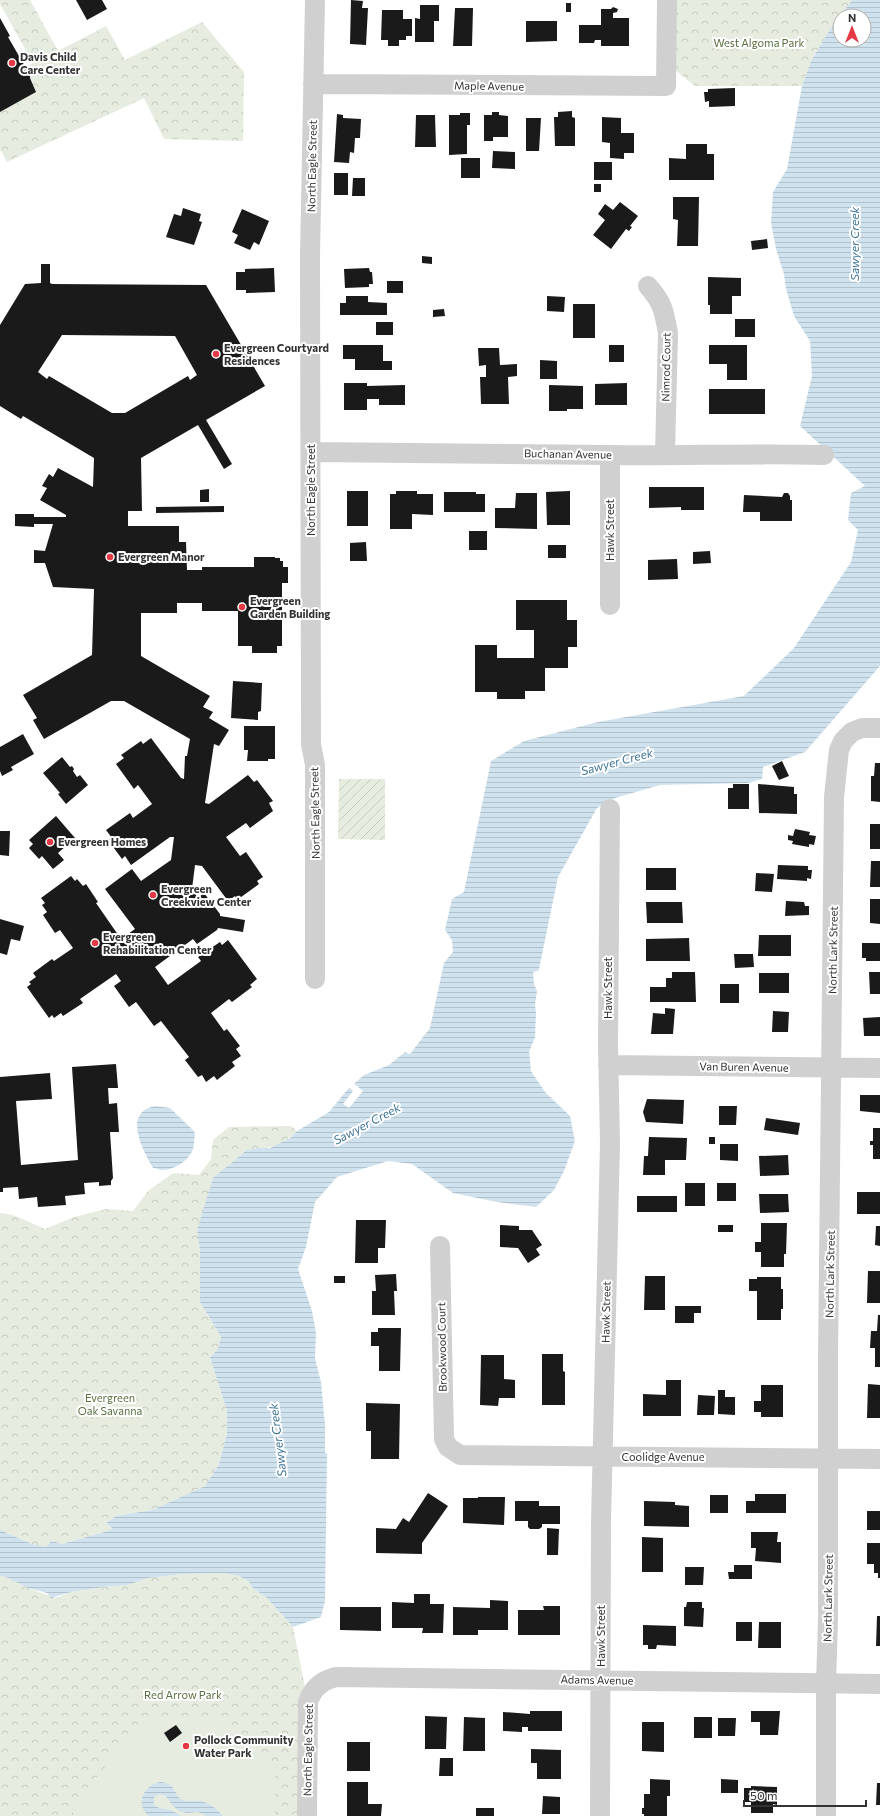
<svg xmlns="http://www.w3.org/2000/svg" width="880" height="1816" font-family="Commissioner,sans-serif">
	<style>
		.forest { fill: url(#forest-crowns) }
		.garden { fill: url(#garden-furrows) }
		.pitch { fill: #e6ecdf }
		.water { fill: url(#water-rules); fill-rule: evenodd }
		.pier { fill: #fff }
		.building { fill: #1a1a1a; fill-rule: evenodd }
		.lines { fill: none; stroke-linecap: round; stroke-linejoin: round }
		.minor { stroke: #d0d0d0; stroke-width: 20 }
		.poi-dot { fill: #e63946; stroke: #fff; stroke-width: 1.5 }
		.labels { text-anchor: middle; stroke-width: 4; stroke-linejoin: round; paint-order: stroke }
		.park-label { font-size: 11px; fill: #56703f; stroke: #fff }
		.poi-label { font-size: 11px; font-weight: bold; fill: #333; stroke: #fff; text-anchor: start }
		.street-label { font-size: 11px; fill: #333; stroke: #fff }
		.water-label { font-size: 12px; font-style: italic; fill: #3f7597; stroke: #fff }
	</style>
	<defs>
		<pattern id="forest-crowns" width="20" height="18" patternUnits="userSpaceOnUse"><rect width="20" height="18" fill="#e6ecdf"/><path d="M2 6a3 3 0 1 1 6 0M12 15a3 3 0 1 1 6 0" fill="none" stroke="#c6cbc0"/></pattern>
		<pattern id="garden-furrows" width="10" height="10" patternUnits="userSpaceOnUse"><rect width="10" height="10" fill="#e6ecdf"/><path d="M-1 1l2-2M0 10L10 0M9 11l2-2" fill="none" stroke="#c6cbc0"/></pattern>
		<pattern id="water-rules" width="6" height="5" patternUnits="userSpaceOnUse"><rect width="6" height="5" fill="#cfe2ee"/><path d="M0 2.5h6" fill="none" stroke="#b2c2cd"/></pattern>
	</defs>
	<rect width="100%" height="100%" fill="#fff"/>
	<path class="forest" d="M0,0h30l28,51 48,-25 19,34 77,-38 42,50 -1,69 -79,-2 -20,-41 -137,64 -7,-13v-37l36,-20 -10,-25 7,-4 -33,-59z
		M667,0h185l-25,34 -16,27 -9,25h-107l-29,-23z
		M291,1126l6,5c-11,11 -24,18 -39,17l-61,82 3,21v51l21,35 -3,12 -8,8 17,54v22l-8,31 -14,22 -53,24 -36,6 -10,7 6,5 -1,2 -49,14 -11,-3 -5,6 -14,-3 -32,-14v-317l13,2 32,14 29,-12 32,-8 27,2 15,-20 25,-18 26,2 12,-16 2,-19 16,-13z
		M222,1573l17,3 10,6 4,6 14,10 26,29 15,75 -1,114h-307v-240l6,1 22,11 28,10 15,-6 33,-5 24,-2 20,-7 36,-4z"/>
	<path class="garden" d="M339,779h46v61l-47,-1z"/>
	<path class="pitch" d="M148,1716h77l50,60 -1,40h-201v-11z"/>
	<path class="water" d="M852,0h28v666l-75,86 -42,15 -1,12 -14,4 -88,2 -45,13 -18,10 -39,69 -19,92 -1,2 -5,1 1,12 3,7 -2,13 1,9 -1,24 -6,15 2,19 14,21 25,24 5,25 -11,30 -10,19 -18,17 -39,-5 -44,-9 -41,-29 -24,-3 -51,16 -22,25 -9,45 -8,22 14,42 4,22 -1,25 6,24 4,43v28h2l-2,148 -4,16 -28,10 -26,-29 -14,-10 -4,-6 -10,-6 -17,-3 -38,1 -36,4 -20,7 -24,2 -33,5 -20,6 -4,-5 -19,-5 -22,-11 -6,-1v-46l32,14 14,3 5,-6 11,3 49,-14 1,-2 -6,-5 10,-7 36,-6 53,-24 14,-22 8,-31v-22l-17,-54 8,-8 3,-12 -21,-35v-51l-3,-21 16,-52 34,-28 11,-2h12l20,-10 7,-7 32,-19 19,-23 16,-14 25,-10 16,-13 5,2 20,-26 14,-65 9,-11 -1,-12 -7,-10 7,-31 12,-7 27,-131 33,-20 74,-19 146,-26 50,-48 57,-86 7,-32 -10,-10 3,-27 14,-7 -65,-60 12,-50 -2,-35 -16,-25 -8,-27 -2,-15 -8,-25 -5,-26 2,-31 14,-23 15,-83 9,-25 16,-27zM840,16h24v24h-24z
		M155,1106l15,2 24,23c2,4 0,7 0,12 0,14 -17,27 -32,27 -3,0 -6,-2 -9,-2 -10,-17 -31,-56 2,-62z
		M161,1782c17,3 11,10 20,17 5,4 10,1 16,2 11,0 19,7 26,15h-16l-9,-4 -12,1 -7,-2 -7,-6 -6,-9 -6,-2 -6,3v8l5,3 12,2 10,6h-32c-15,-11 -5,-32 12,-34z"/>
	<path class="pier" d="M352,1082l11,9 -14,17 -6,-4 10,-13 -5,-5z"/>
	<path class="building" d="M76,0h26l5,9 -20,11z
		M351,0l12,1 -1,7h6l-2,37 -16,-1z
		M566,3h5v9h-5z
		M420,5h19v16h-5v21h-19v-24l5,1z
		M613,7l5,2 -1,3 -4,1v5h16v28h-28v-6h-6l-1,3h-15v-18h22v-16h10z
		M455,8h18l-1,38h-19z
		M382,10h21v9h9v17h-6v4h-7v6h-11v-6h-7z
		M0,18l10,18 -2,1 22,38v3l6,14 -36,20z
		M526,21h31v20l-31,1z
		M735,88v18l-26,1v-6l-4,1 -1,-10h4v-3z
		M572,111v6l3,1v28h-20l-1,-29h4v-5z
		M492,112h7v3l9,1v21h-15v4h-9v-26h8z
		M460,113h10v12h-3v29l-18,1v-40h11z
		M337,114l6,1v3l18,1 -1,19h-5l-1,15 -4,-1 -1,11 -15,-1z
		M416,115h19l1,32h-21z
		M602,117l19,1v15h13v20h-10v6l-14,-1v-15l-8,-1z
		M526,118h15l-2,33h-13z
		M686,144h21v10h7v26h-45v-22l17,1z
		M493,151l22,1v17l-23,-1z
		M461,158h19v20h-19z
		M594,162h18v18h-18z
		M334,173h14v22h-14z
		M353,178h12v18h-13z
		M594,184h7v8h-7z
		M673,197h26l-1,49h-21l1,-26 -5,-1z
		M620,202l18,14 -8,10 2,1 -3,4 -3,-2 -15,20 -18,-14 12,-15 -7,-6 7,-10 8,6z
		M183,208l18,6 -2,7 3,1 -8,23 -28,-8 8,-23 7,2z
		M242,209l27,12 -10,24 -5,-3 -4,8 -16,-7 4,-8 -6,-3z
		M767,239l1,9 -16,2 -1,-9z
		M422,256l10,1v7l-10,-1z
		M41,264h9v19l2,1 154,1 59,101 -59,34 26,44 -8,5 -26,-44 -57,33 1,53h-14v15h51v16h7l1,28h15v-3h52v-10h21v1h5v3h3v6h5v16h-6v63h-5v7h-25v-7h-14v-35h-36v-8h-25v10h-36v43l69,40 -7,11 10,5 -4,6 20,12 -10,16 -5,-2 -9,59 4,1 39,-29 6,7 3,-2 16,21 -4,2 4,8 -23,17 -4,-5 -20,14 14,19 6,-4 17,25 -6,4 2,3 -22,16 -2,-4 -7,5 -26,-35 -7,-1 -3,24 6,9 6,-5 16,21v2l25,4 -2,12 -25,-4 -1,2 -20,14 -4,-5 -38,28 13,18 33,-24 -3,-4 22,-15 2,3 6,-5 29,39 -7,6 2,2 -20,15 -3,-3 -18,14 13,18 3,-2 13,17 -4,3 5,7 -9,6 3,4 -18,14 -3,-4 -8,6 -4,-7 -4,2 -13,-17 4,-3 -28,-36 -7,5 -18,-24 -7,5 -15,-21 7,-5 -5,-7 -36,25 3,4 -20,13 -2,-3 -7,5 -2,-3 -3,3 -22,-31 4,-3 -2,-2 7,-5 -3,-4 19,-14 2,2 19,-13 -13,-18 -5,3 -12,-18 4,-3 -5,-7 3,-2 -4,-5 30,-22 4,5 2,-2 6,7 3,-2 12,18 -2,1 25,36 14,-10 -30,-40 27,-20 9,12 30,-21 3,-23h-4l-39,28 -6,-9 -3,3 -14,-19 4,-2 -6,-8 24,-17 3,5 19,-14 -14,-19 -4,4 -18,-25 8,-6 -3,-3 20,-14 2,3 8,-6 30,40 3,1 1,-23h2l3,-17 -66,-38h-13l-67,38 -11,-19 4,-2 -14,-23 69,-40 2,-66 -41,-2 -8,-24h-11v-13l11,1 8,-27h-19v3l-19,-1v-12h19v3h32v-2l-26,-15 7,-12 -5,-2 7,-12 4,3 5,-9 35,19 1,-29 -71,-42 -2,3 -21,-13v-81l25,-41 16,-1zM62,335l113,1 22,39 -7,5 -2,-4 -63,37h-13l-63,-37 -2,3 -9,-7z
		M274,268l1,24 -29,1v-3h-10v-18h9v-3z
		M369,268l1,4h2l1,12h-4v3l-24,1 -1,-19z
		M708,277l33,1v18h-9v18h-22v-9h-2z
		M387,281h16v12h-16z
		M346,296h22v6l19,1v12h-47v-12h6z
		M547,296l18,1 -1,15 -17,-1z
		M573,304h22v34h-22z
		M444,309l1,7 -12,1v-7z
		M735,319h20v18h-20z
		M376,322h17v13h-17z
		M343,345h40v16h9v9h-37v-11h-12z
		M609,345h15v17h-15z
		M709,345h38v35h-20v-16h-18z
		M478,348h21l1,17 17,-1v12l-9,1 1,27h-28l-1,-27h6v-12l-7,1z
		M540,360l17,1v18h-17z
		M344,383h23v3l38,-1v20h-26v-6h-12v11h-23z
		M627,383v22h-32v-21z
		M549,385l34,1v23h-16v2h-18z
		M709,389h56v25h-56z
		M649,487h55v23h-23v-3l-32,1z
		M209,489v13h-9v-12z
		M347,491h21v35h-21z
		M396,491h21v3h16v21l-21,-1v15h-22v-35h6z
		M570,491v34h-23l-1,-33z
		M444,492h32v2h9v18h-41z
		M516,493h21v36l-42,-1v-20h20z
		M784,493h4l2,3v4h2v21h-32v-9h-17l1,-17 38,2z
		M224,506v6l-68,1v-6z
		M469,531h18v19h-18z
		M366,542l1,19h-17v-18z
		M548,545h18v13h-18z
		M710,551l1,12 -18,1v-12z
		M677,559l1,20 -30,1v-20z
		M516,600h51v20h10v27h-9v21h-23v23h-20v8h-28v-7h-22v-47h22v13h37v-28h-18z
		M233,681l29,2 -1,28 -3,1v8l-27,-2z
		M244,726h31v33h-7v2h-21l1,-11h-4z
		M23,734l11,20 -23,13 2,3 -11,6 -2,-5v-24z
		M62,757l8,10 2,-1 2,3 -1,2 4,6 3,-2 8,10 -22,19 -8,-10 2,-1 -17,-20z
		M782,761l7,15 -10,4 -7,-14z
		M875,763h5v39l-9,-1v-25h3z
		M733,784h16v25h-21v-21h5z
		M758,784l36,3v7h3v20l-38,-1z
		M56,816l19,22 -17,15 6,7 -11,9 -11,-13 -3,3 -10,-11 4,-4 -4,-4z
		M870,824h10v25h-10z
		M795,829l15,3 -1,3 7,1 -2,9 -5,-1v3l-17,-3 1,-3 -5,-1v-5l5,1z
		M0,831h10l-1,25 -9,-1z
		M871,861h9v26h-10z
		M778,865l30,1v4h4l-1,9 -4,-1v3l-30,-2z
		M646,868h30v22h-30z
		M756,873l18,1 -2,18 -17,-1z
		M870,899h10v25l-10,-1z
		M786,901l18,1 1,4h4v9l-24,1z
		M646,902h36l1,21h-36z
		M0,919l24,7 -4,15 -9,-2 -4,16 -7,-2z
		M759,935h32v21h-33z
		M689,938l1,23h-44v-22z
		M862,943h18v18h-14v-3h-4z
		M734,954h19l1,13 -19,1z
		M672,972h23l1,30h-46v-15h16v-9h6z
		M869,972h11v22h-10z
		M759,973h30v20h-30z
		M720,984h19v19h-19z
		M665,1008l10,1 -2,25h-22l2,-21 12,1z
		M773,1011l16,1 -1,20h-16z
		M880,1017v19h-16l-1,-18z
		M116,1064l2,24h-10l1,16 8,-1 2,29h-9l3,46 -2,3v4l-12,1v-4l-15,1 1,11 -20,2 1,9 -28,2 -1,-10 -18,2 -1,-12 -15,1v4h-3v-115l50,-4 2,26 -36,2 5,64 57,-5 -6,-93z
		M860,1095h20v18l-20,-2z
		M647,1099l37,1 -1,24 -37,-2 -3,-10z
		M719,1106h18l-1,19h-17z
		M766,1118l34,5 -2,12 -34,-5z
		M873,1128h7v31h-7v-14h-3v-4h3z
		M649,1137l38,1 -1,22h-21v15h-22l1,-19h4z
		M709,1137h6v7h-6z
		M720,1144h18v17l-18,-1z
		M788,1155l1,20 -29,1 -1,-20z
		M685,1183h20v23h-20z
		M717,1183h19v18h-19z
		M857,1192h23v22h-23z
		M759,1194h29l1,18 -29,1z
		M637,1196h40v16h-40z
		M356,1220h30l-1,28h-7v15h-23z
		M761,1223h26l-1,31h-2v13h-23v-15h-6v-10h6z
		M500,1225l19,1v4h13l10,15 -6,4 4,6 -12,8 -10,-15 -18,-1z
		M718,1225h15v7h-15z
		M876,1226h4v20l-5,-1z
		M868,1271h12v32h-13z
		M396,1274l1,17h-3l1,24h-23v-24h4l-1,-16z
		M334,1276h11v7h-11z
		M645,1276h20v34h-21z
		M757,1277h24v12h2v20h-2v11h-24v-29h-8v-12h8z
		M675,1306h26v7h-7v10h-19z
		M878,1315h2v52h-5v-19h-5l1,-17h6z
		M378,1328h23l-1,43h-21v-25h-8v-14h7z
		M542,1354h21v17l2,1v33h-23z
		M481,1355h23v24l11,1v18h-16l-1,8 -18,-1z
		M666,1380h15v36h-38v-22l23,1z
		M868,1384l12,1v33h-13z
		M761,1385h22v32h-22v-5h-7v-11h7z
		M718,1390h7v7h10v18l-17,-1z
		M698,1395l17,1 -1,19h-17z
		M366,1403l34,1 -1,55h-28v-28h-5z
		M428,1493l20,13 -26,37v11l-46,-1v-25l20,1 7,-11 6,4z
		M755,1494h31v19h-40v-12h9z
		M710,1495h18v18h-18z
		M478,1497h27l-1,28 -41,-2v-25h15z
		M515,1501h24v5h21v18h-18v3l-3,2h-9l-2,-2v-6h-13z
		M644,1501l31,1v3l14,1v21l-45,-1z
		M867,1511h13v19h-13z
		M547,1528l12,1 -1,26h-11z
		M751,1532h27l-1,10h4v21l-26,-2 1,-13h-5z
		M642,1537l21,1v34h-21z
		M867,1543h13v35h-2v-5h-4v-9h-7z
		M734,1565h18v14h-23l-1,-7h6z
		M685,1567h19l-1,18h-18z
		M414,1594h16v10h14l-1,29h-21l1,-5h-31v-26l22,1z
		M490,1600l18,1v29h-30v5h-25v-28l37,1z
		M687,1602h15v6h2l-1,19 -19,-1v-19h2z
		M543,1606h17v29h-42v-25h26z
		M340,1607h41v24l-41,-1z
		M877,1616h3v30h-4z
		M736,1622h16v19h-16z
		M759,1622h22v26h-23z
		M643,1625l33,1v20l-19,-1 -1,4h-8v-4h-5z
		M530,1711h32v20h-34v-4h-6v5l-19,-1v-19l27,2z
		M751,1711h29l-2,24h-18v-13h-9z
		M425,1716l22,1 -1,32h-21z
		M464,1717l21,1v33h-22z
		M694,1717h18v21h-18z
		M718,1718h18l-1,18h-17z
		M642,1722h22v30l-22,-1z
		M176,1725l6,8 -12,9 -6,-9z
		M347,1742h23v29h-23z
		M531,1749l30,1v29h-24v-16h-6z
		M440,1758h13v18h-14z
		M650,1779l20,1v16h-3v20h-23v-2h-2v-6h2v-14h6z
		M721,1779l17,1v13h-17z
		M347,1782h21v22h14l-1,12h-34z
		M877,1783h3v22h-4z
		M751,1786l26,1v18l-4,-1v9h-22v-11h-7v-14h7z
		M543,1796l17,1v17h-18z
		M476,1808h18v8h-18z"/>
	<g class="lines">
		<path class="minor" d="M315,0l-5,255 1,489 4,21v214
			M313,84l353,2 1,-86
			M648,286c15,17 16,25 20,47l-3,121
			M311,452c99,1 199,2 299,3 71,1 143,-2 214,0
			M610,605v-150
			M608,1065l272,3
			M440,1246l4,193 4,8 12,8 420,4
			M307,1816l1,-114c5,-14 13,-21 28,-25l544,7
			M600,1816l1,-294 9,-379 -2,-99 2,-235
			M826,1816v-133l2,-63v-261l6,-562 5,-47 4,-9 9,-9 10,-4h18"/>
	</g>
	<g class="poi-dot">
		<circle cx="12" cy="63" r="4"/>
		<circle cx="216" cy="354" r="4"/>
		<circle cx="110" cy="557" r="4"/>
		<circle cx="242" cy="607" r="4"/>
		<circle cx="50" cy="842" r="4"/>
		<circle cx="153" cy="895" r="4"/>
		<circle cx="95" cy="943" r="4"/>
		<circle cx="186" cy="1746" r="4"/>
	</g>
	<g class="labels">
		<g class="park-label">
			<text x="759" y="47">West Algoma Park</text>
			<text x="110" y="1402">Evergreen<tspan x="110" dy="13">Oak Savanna</tspan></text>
			<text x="183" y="1699">Red Arrow Park</text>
		</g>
		<g class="poi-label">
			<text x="20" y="61">Davis Child<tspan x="20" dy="13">Care Center</tspan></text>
			<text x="224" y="352">Evergreen Courtyard<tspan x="224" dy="13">Residences</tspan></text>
			<text x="118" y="561">Evergreen Manor</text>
			<text x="250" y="605">Evergreen<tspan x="250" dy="13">Garden Building</tspan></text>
			<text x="58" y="846">Evergreen Homes</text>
			<text x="161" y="893">Evergreen<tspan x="161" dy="13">Creekview Center</tspan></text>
			<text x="103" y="941">Evergreen<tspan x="103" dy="13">Rehabilitation Center</tspan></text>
			<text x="194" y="1744">Pollock Community<tspan x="194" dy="13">Water Park</tspan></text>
		</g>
		<g class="street-label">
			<text transform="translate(489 86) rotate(1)" y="4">Maple Avenue</text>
			<text transform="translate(312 166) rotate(-89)" y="4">North Eagle Street</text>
			<text transform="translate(666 367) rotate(-89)" y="4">Nimrod Court</text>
			<text transform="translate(568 454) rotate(1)" y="4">Buchanan Avenue</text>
			<text transform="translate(311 490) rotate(-90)" y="4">North Eagle Street</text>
			<text transform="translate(610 530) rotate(-90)" y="4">Hawk Street</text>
			<text transform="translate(315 813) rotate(-91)" y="4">North Eagle Street</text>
			<text transform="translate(833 950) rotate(-89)" y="4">North Lark Street</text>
			<text transform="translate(608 988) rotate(-90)" y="4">Hawk Street</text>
			<text transform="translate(744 1067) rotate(1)" y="4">Van Buren Avenue</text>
			<text transform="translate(830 1274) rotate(-89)" y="4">North Lark Street</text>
			<text transform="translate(606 1312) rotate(-89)" y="4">Hawk Street</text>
			<text transform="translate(442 1347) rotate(-91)" y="4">Brookwood Court</text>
			<text x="663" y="1461">Coolidge Avenue</text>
			<text transform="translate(828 1598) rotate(-89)" y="4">North Lark Street</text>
			<text transform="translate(601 1636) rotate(-90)" y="4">Hawk Street</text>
			<text transform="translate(597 1680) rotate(1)" y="4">Adams Avenue</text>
			<text transform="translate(308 1750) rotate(-89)" y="4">North Eagle Street</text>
		</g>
		<g class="water-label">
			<text transform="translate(855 244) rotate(-90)" y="4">Sawyer Creek</text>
			<text transform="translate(617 762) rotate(-15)" y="4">Sawyer Creek</text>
			<text transform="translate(367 1124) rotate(-28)" y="4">Sawyer Creek</text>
			<text transform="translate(278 1440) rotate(-97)" y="4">Sawyer Creek</text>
		</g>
	</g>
	<g transform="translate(852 28)"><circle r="19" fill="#ffffff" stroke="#adadad"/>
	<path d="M0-3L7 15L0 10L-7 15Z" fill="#e63946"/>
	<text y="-6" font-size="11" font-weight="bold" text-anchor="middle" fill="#333333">N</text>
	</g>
	<path d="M744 1800v6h122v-6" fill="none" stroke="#333333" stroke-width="2"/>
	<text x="750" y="1800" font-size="12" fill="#333333" stroke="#ffffff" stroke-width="3" paint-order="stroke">50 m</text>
</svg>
